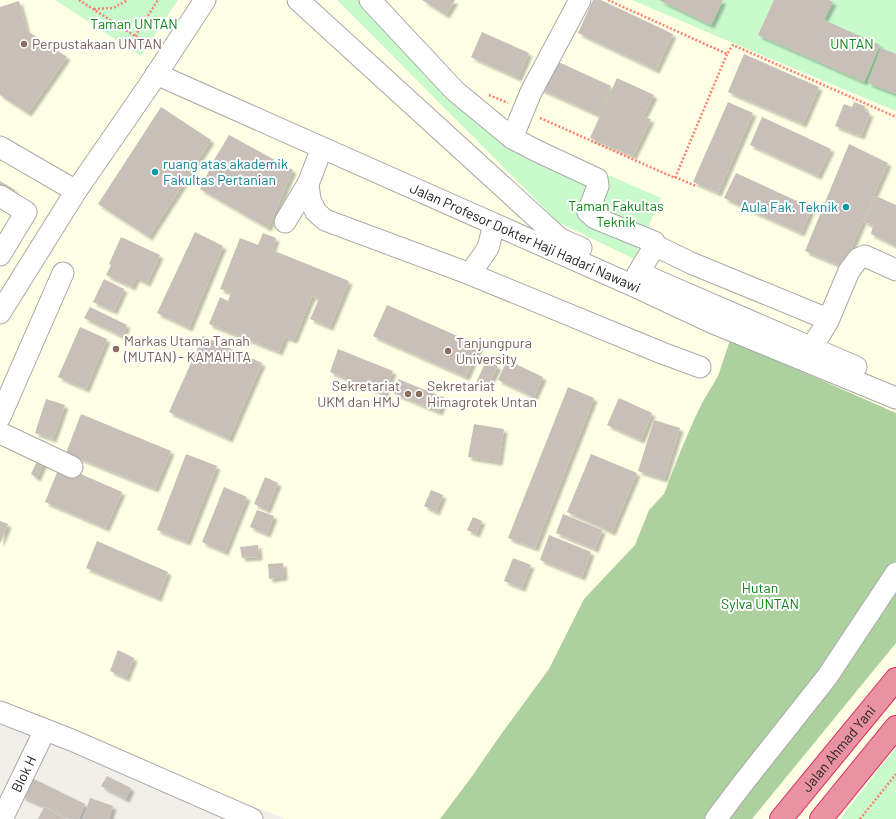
<svg xmlns="http://www.w3.org/2000/svg" width="896" height="819" font-family="Barlow,sans-serif">
	<style>
		.education { fill: #ffffe5 }
		.forest { fill: #add19e }
		.park { fill: #c8facc }
		.building { fill: #c7bfb8; filter: url(#shadow) }
		.lines { fill: none; stroke-linecap: round; stroke-linejoin: round }
		.minor-casing { stroke: #a9a9a9; stroke-width: 23 }
		.highway-casing { stroke: #dc2a67; stroke-width: 24 }
		.path { stroke: #fa8072; stroke-width: 2.5; stroke-dasharray: 2 2; stroke-linecap: butt }
		.minor { stroke: #fff; stroke-width: 21 }
		.highway { stroke: #e892a2; stroke-width: 22 }
		.education-dot { fill: #8d6e63; stroke: #fff; stroke-width: 1.5 }
		.culture-dot { fill: #0f9aa8; stroke: #fff; stroke-width: 1.5 }
		.labels { text-anchor: middle; stroke-width: 4; stroke-linejoin: round; paint-order: stroke }
		.park-label { font-size: 14px; fill: #0c8416; stroke: #fff }
		.education-label { font-size: 14px; fill: #785e54; stroke: #fff; text-anchor: start }
		.culture-label { font-size: 14px; fill: #0d838f; stroke: #fff; text-anchor: start }
		.street-label { font-size: 14px; fill: #222; stroke: #fff }
	</style>
	<defs>
		<filter id="shadow"><feDropShadow dx="3.5" dy="3.5" stdDeviation="1" flood-color="#0004"/></filter>
	</defs>
	<rect width="100%" height="100%" fill="#f2efe9"/>
	<path class="education" d="M0,0h896v819h-611l-285,-116z"/>
	<path class="forest" d="M730,340l166,73v230l-144,176h-312l30,-40 32,-46 47,-64 35,-70 51,-54 14,-35 15,-16 17,-44 12,-28 9,-19 16,-27z"/>
	<path class="park" d="M55,0h123l-37,56z
		M337,0h35l146,136 143,62 -27,61 -76,-37z
		M632,0h264v111l-163,-68z
		M896,747v72h-56z"/>
	<path class="building" d="M422,0h33l-9,15z
		M593,0h8l72,34 -17,36 -78,-37z
		M659,0h64l-12,25z
		M774,0h55l4,2 -9,18 56,25 -16,37 -106,-47z
		M19,1l8,30 40,26 -39,56 -28,-18v-88z
		M482,32l47,21 -11,25 -47,-21z
		M881,48l15,6v40l-28,-11z
		M744,54l75,33 -16,37 -75,-32z
		M552,59l59,27 -13,29 -60,-27z
		M617,78l37,17 -11,22 8,2 -18,37 -43,-18z
		M728,102l25,11 -35,80 -25,-11z
		M854,102l11,4 -1,5 6,2 -9,23 -26,-10 9,-22 8,3z
		M161,107l50,33 -62,97 -51,-33z
		M762,117l69,32 -13,27 -68,-31z
		M229,135l64,35 -25,58 -68,-39 14,-29z
		M849,144l39,19 -45,104 -38,-16z
		M736,173l76,35 -11,25 -77,-35z
		M0,181l15,9 -4,9 -11,-6z
		M876,196l20,9v41l-25,-12 2,-9 -9,-3z
		M195,232l28,14 -34,82 -32,-15z
		M263,233l13,5 -4,12 77,31 -19,46 -20,-8 9,-20 -7,-3 -18,44 -9,-3 -6,15 -70,-28 11,-27 8,4 3,-8 -11,-4 20,-51 18,7z
		M121,237l39,18 -13,28 -11,-5 -4,9 -26,-12 5,-10 -2,-1z
		M104,279l20,10 -10,22 -21,-9z
		M387,305l93,41 -14,31 -93,-41z
		M90,307l37,18 -5,11 -38,-18z
		M80,327l27,12 -21,50 -28,-12z
		M203,336l59,27 -33,76 -60,-27z
		M338,349l55,22 -9,23 -54,-22z
		M507,360l36,17 -9,20 -36,-17z
		M486,361l12,5 -11,22 -11,-5z
		M398,379l47,19 -6,14 -46,-19z
		M568,387l26,11 -59,150 -27,-10z
		M619,398l33,15 -11,27 -34,-15z
		M46,399l19,6 -12,34 -18,-6z
		M81,414l90,37 -16,38 -89,-36z
		M654,420l26,8 -16,51 -26,-8z
		M474,424l30,5 -5,33 -31,-5z
		M186,454l31,12 -30,76 -30,-12z
		M591,454l46,19 -25,59 -45,-20z
		M39,457l6,3 -8,18 -6,-4z
		M60,465l62,27 -16,36 -61,-26z
		M265,477l13,6 -11,27 -13,-6z
		M224,487l23,10 -22,55 -23,-10z
		M431,490l12,5 -7,17 -12,-6z
		M257,510l17,6 -7,18 -17,-7z
		M563,514l39,16 -7,19 -39,-16z
		M473,517l9,4 -6,13 -9,-4z
		M0,521l8,3 -8,20z
		M549,535l42,17 -9,25 -42,-17z
		M97,541l71,31 -10,26 -72,-30z
		M258,545l1,12 -17,1 -2,-11z
		M513,558l18,7 -9,23 -18,-7z
		M283,563l1,14 -15,2 -1,-15z
		M118,650l16,8 -8,20 -16,-7z
		M107,776l24,12 -5,11 -25,-13z
		M30,777l55,27 -6,15h-6l-52,-23z
		M90,798l23,8 -4,13h-26z
		M44,807l23,12h-29z"/>
	<g class="lines">
		<defs>
			<g id="minor">
				<path d="M298,0l262,239 21,9"/>
				<path d="M370,0l85,91 57,47"/>
				<path d="M580,0l-49,92 -19,46 25,13 60,28 1,7 -10,26 7,6 59,24v3l-1,4 -15,24 -2,13"/>
				<path id="s1" d="M156,74l480,213 75,35 185,76"/>
				<path d="M0,147l76,44"/>
				<path d="M322,148l-14,36 2,16 6,12 9,8 145,54 18,-26 6,-24"/>
				<path d="M0,196l26,16 -26,43"/>
				<path d="M285,222l23,-38"/>
				<path d="M654,245l37,18 129,53"/>
				<path d="M639,273l217,94"/>
				<path d="M470,274l192,79 38,14"/>
				<path d="M0,313l76,-122 74,-107 55,-84"/>
				<path d="M811,361l1,-14 16,-26 21,-50 9,-12 7,-3 31,14"/>
				<path d="M0,417l63,-144"/>
				<path d="M0,433l72,34"/>
				<path d="M0,712l74,29 178,78"/>
				<path id="s2" d="M2,819l43,-89"/>
				<path d="M716,819l24,-32 87,-110 69,-104"/>
			</g>
			<g id="highway">
				<path id="s3" d="M781,819l115,-140"/>
				<path d="M821,819l75,-92"/>
			</g>
		</defs>
		<use href="#minor" class="minor-casing"/>
		<use href="#highway" class="highway-casing"/>
		<path class="path" d="M79,0l73,47
			M608,0l119,54 6,-9 163,72
			M94,9l19,-1 15,-8
			M135,36l23,-36
			M489,95l19,8
			M540,118l135,60 52,-124
			M675,177l21,9
			M860,819l36,-45"/>
		<use href="#minor" class="minor"/>
		<use href="#highway" class="highway"/>
	</g>
	<g class="education-dot">
		<circle cx="24" cy="44" r="4"/>
		<circle cx="116" cy="349" r="4"/>
		<circle cx="448" cy="351" r="4"/>
		<circle cx="408" cy="394" r="4"/>
		<circle cx="419" cy="394" r="4"/>
	</g>
	<g class="culture-dot">
		<circle cx="155" cy="172" r="4"/>
		<circle cx="846" cy="207" r="4"/>
	</g>
	<g class="labels">
		<g class="park-label">
			<text x="134" y="29">Taman UNTAN</text>
			<text x="852" y="49">UNTAN</text>
			<text x="616" y="211">Taman Fakultas<tspan x="616" dy="16">Teknik</tspan></text>
			<text x="760" y="593">Hutan<tspan x="760" dy="16">Sylva UNTAN</tspan></text>
		</g>
		<g class="education-label">
			<text x="32" y="49">Perpustakaan UNTAN</text>
			<text x="124" y="346">Markas Utama Tanah<tspan x="124" dy="16">(MUTAN) - KAMAHITA</tspan></text>
			<text x="456" y="348">Tanjungpura<tspan x="456" dy="16">University</tspan></text>
			<text x="400" y="391" text-anchor="end">Sekretariat<tspan x="400" dy="16">UKM dan HMJ</tspan></text>
			<text x="427" y="391">Sekretariat<tspan x="427" dy="16">Himagrotek Untan</tspan></text>
		</g>
		<g class="culture-label">
			<text x="163" y="169">ruang atas akademik<tspan x="163" dy="16">Fakultas Pertanian</tspan></text>
			<text x="838" y="212" text-anchor="end">Aula Fak. Teknik</text>
		</g>
		<g class="street-label">
			<text dy="5" stroke="none"><textPath href="#s1" startOffset="404">Jalan Profesor Dokter Haji Hadari Nawawi</textPath></text>
			<text dy="5" stroke="none"><textPath href="#s3" startOffset="91">Jalan Ahmad Yani</textPath></text>
			<text dy="5" stroke="none"><textPath href="#s2" startOffset="50">Blok H</textPath></text>
		</g>
	</g>
</svg>
